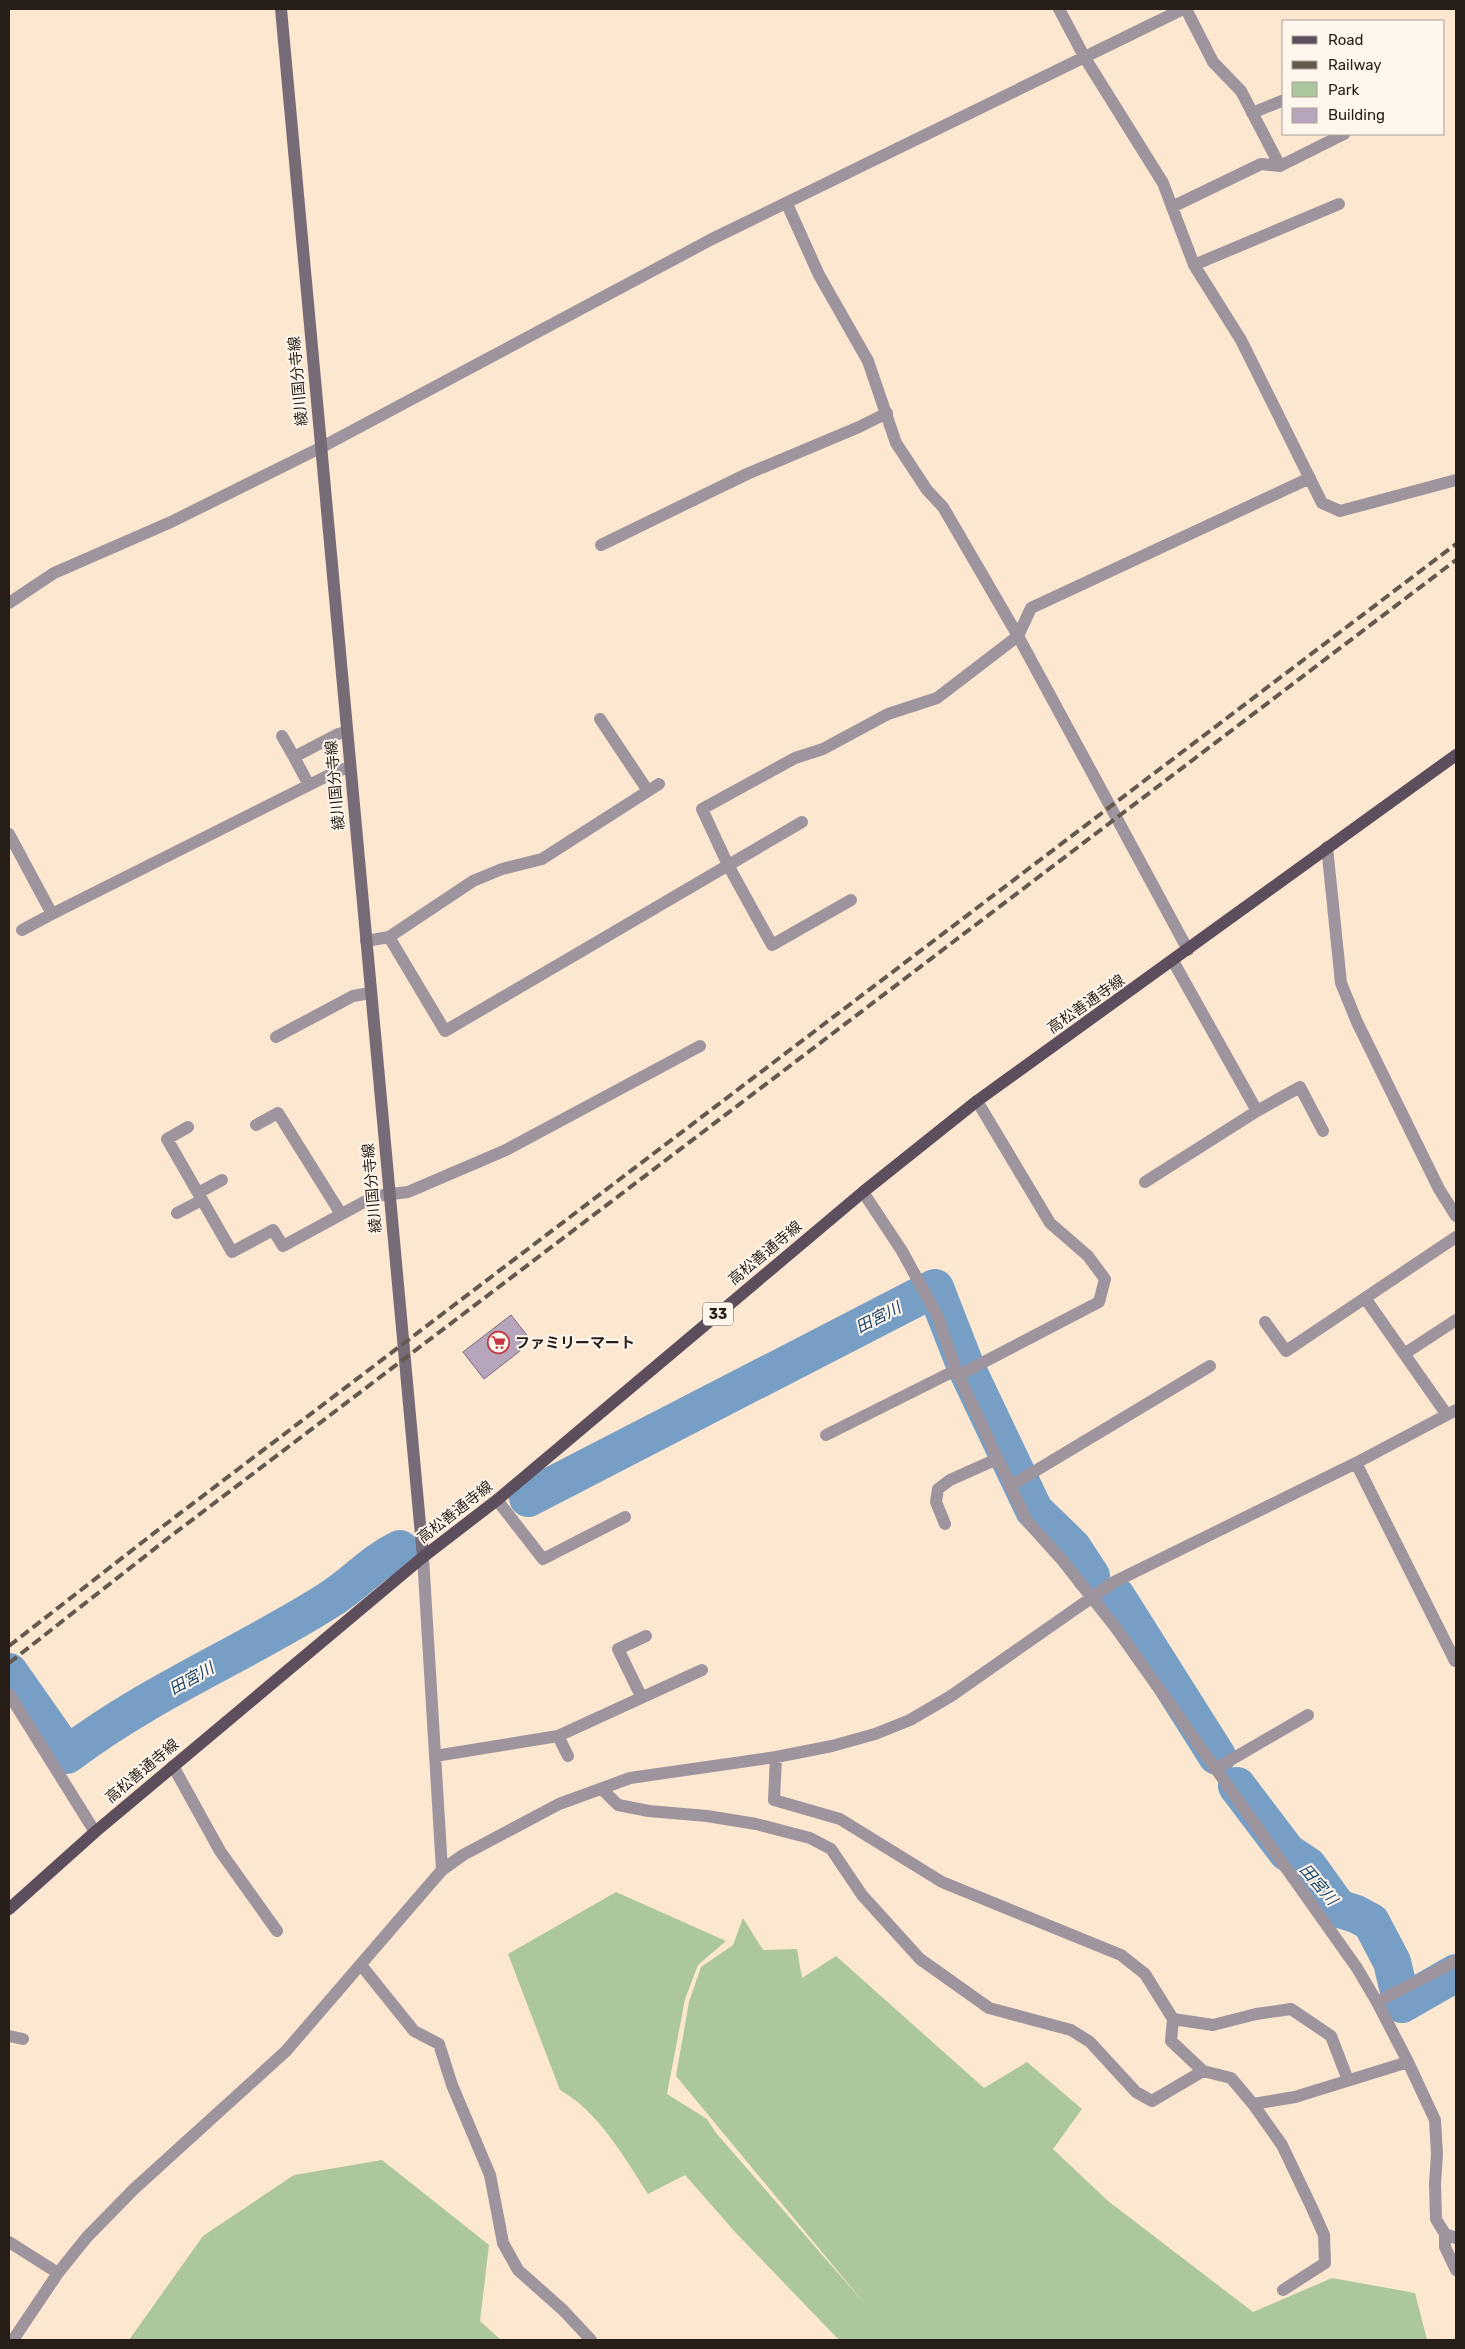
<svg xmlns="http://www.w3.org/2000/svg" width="1465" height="2349" font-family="Rubik,'Noto Sans JP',sans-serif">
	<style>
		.green { fill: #acc79d }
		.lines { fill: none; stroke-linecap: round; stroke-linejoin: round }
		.river { stroke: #779fc6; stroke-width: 38 }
		.building { fill: #b6a5bb; stroke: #7a6a7f }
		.minor { stroke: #9d949d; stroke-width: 12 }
		.secondary { stroke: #776b77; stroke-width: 12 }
		.primary { stroke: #5d4e5d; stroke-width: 12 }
		.rail { stroke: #64594d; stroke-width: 4; stroke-dasharray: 10 5; stroke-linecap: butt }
		.labels { text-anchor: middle; stroke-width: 4; stroke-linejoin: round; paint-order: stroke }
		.shield { fill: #fff6ee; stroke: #686058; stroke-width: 1 }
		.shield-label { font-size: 14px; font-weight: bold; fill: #271f17 }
		.street-label { font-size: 15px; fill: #271f17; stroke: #fff6ee }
		.poi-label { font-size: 15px; font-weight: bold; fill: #271f17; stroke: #fff6ee; text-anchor: start }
		.water-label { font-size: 16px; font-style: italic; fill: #16446a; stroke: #fff6ee }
	</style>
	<rect width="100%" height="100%" fill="#fce7d1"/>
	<path class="green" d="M616,1892l110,49 -28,24 -13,34 -18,95 40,25 9,14 149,171 -189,-228 13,-74 12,-35 32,-22 10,-27 20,32 34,-1 5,29 34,-22 148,132 43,-26 55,47 -29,40 55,52 145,111 79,-34 83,15 12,47h-588l-103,-107 -51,-58 -37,19c-24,-37 -49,-82 -88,-104l-52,-136z
		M382,2160l107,85 -9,76 21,19h-372l74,-104 91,-61z"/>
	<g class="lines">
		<path class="river" d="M528,1498l407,-210 30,77 69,145 38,37 19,29
			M1116,1596l101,160
			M9,1672l58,83c81,-62 177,-101 262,-155 26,-16 43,-38 71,-51
			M1237,1786l50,66 21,14 25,35 7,8 16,5 15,8 21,40 10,42 54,-31"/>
	</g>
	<path class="building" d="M511,1315l19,24 -12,9 2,3 -36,28 -21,-27z"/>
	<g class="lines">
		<path class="minor" d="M1059,9l26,49 78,125 31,82 47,75 81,163 18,8 116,-31
			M1186,9l27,53 28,29 39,75 64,-32
			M1252,113l32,-13
			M787,204l32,71 49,86 28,82 31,47 16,17 75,129 170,314
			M1172,207l89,-43 19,2
			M1194,265l145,-61
			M601,545l146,-71 112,-47 28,-14
			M9,603l45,-30 117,-51 149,-74 392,-209 471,-230
			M600,719l48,72
			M282,736l12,21
			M309,785l-15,-28 44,-23 8,-2
			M9,834l43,80 287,-144 11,-2
			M1327,847l14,136 16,39 82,167 17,27
			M851,900l-79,45 -44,-80 -26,-56 93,-51 28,-9 65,-35 49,-16 81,-62 13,-28 279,-130
			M22,930l30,-16
			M389,937l84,-56 29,-12 40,-10 117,-75
			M366,941l23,-4 56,94 357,-209
			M1173,961l84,150
			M276,1037l77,-41 17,-3
			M256,1125l22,-12 63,101
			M188,1127l-21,12 65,113 41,-22 10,16 92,-50 33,-4 98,-42 194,-104
			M1145,1182l112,-71 43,-24 23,44
			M863,1192l39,59 35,64 19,55 71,151 35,39 54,68 241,340 20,34 31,60 27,58 2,34 -2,30 1,35 9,15 11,4
			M198,1193l24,-13
			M177,1213l25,-13
			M1365,1298l82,117
			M1265,1322l21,29 170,-114
			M1404,1354l52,-34
			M959,1375l140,-73 6,-23 -17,-23 -38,-33 -73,-122
			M826,1435l130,-65
			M1356,1463l99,198 1,-1
			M1010,1486l200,-120
			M497,1500l46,59 82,-42
			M945,1524l-9,-22 2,-13 12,-9 47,-21
			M423,1557l19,313
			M9,1694l86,138
			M641,1696l-23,-47 28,-13
			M558,1736l10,20
			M435,1756l123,-20 144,-66
			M776,1757l-2,43 66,19 102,63 179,73 24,19 28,45 -2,22 32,30
			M173,1766l47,85 57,80
			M1215,1769l93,-54
			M602,1789l16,16 31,6 58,5 49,8 54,14 21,11 31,46 58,64 69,49 82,22 19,12 46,50 16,9 51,-30 28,7 22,26 42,-7 113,-35
			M361,1965l53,66 25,13 13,41 38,90 13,68 15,27 45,40 28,30
			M1377,2002l79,-41
			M1173,2019l40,6 43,-11 35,-5 40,27 17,44
			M9,2036l14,3
			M1253,2104l29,41 30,63 12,27 1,28 -42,27
			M1445,2234v13l11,23
			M9,2242l49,31
			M13,2340l45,-67 29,-36 47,-48 152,-138 156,-181 21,-15 96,-51 71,-26 146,-21 56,-11 43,-12 35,-14 41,-24 163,-114 242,-119 100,-53"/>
		<path class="secondary" d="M281,9l142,1548"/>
		<path class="primary" d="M9,1909l86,-77 328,-275 74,-57 366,-308 114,-91 479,-346"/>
		<path class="rail" d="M9,1646l149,-116 1298,-986
			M9,1663l158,-124 1289,-979"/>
	</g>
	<defs>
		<symbol id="supermarket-ring" viewBox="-11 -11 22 22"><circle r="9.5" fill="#fff6ee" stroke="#c63641" stroke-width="1.5"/><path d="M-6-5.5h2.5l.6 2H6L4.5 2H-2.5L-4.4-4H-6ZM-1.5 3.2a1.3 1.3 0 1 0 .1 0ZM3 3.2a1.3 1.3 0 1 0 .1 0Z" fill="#c63641"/></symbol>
	</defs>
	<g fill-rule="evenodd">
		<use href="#supermarket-ring" x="486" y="1330" width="25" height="25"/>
	</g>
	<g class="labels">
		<rect class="shield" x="703" y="1302.5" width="30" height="23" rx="4"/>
		<g class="shield-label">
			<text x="718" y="1319">33</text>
		</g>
		<g class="street-label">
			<text transform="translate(298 381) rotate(-95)" y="5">綾川国分寺線</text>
			<text transform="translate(335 785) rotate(-95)" y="5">綾川国分寺線</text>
			<text transform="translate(1086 1004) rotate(-35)" y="5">高松善通寺線</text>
			<text transform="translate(372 1188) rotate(-95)" y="5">綾川国分寺線</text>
			<text transform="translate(765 1253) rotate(-40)" y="5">高松善通寺線</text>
			<text transform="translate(455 1512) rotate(-38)" y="5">高松善通寺線</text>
			<text transform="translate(142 1771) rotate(-40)" y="5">高松善通寺線</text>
		</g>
		<g class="poi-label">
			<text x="515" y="1348">ファミリーマート</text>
		</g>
		<g class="water-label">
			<text transform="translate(878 1317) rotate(-27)" y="6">田宮川</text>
			<text transform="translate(191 1678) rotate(-29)" y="6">田宮川</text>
			<text transform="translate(1319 1884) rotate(49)" y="6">田宮川</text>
		</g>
	</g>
	<rect width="1465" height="2349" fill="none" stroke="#271f17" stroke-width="20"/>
	<rect x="1282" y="20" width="162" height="115" fill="#fff6ee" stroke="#a9a098"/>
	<rect x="1292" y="36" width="25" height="8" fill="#5d4e5d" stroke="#a9a098"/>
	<text x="1328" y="45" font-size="15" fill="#271f17">Road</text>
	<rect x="1292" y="61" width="25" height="8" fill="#64594d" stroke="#a9a098"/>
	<text x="1328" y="70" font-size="15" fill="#271f17">Railway</text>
	<rect x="1292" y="82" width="25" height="15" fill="#acc79d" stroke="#a9a098"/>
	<text x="1328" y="95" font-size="15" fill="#271f17">Park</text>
	<rect x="1292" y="108" width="25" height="15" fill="#b6a5bb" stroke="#a9a098"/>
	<text x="1328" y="120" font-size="15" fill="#271f17">Building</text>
</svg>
